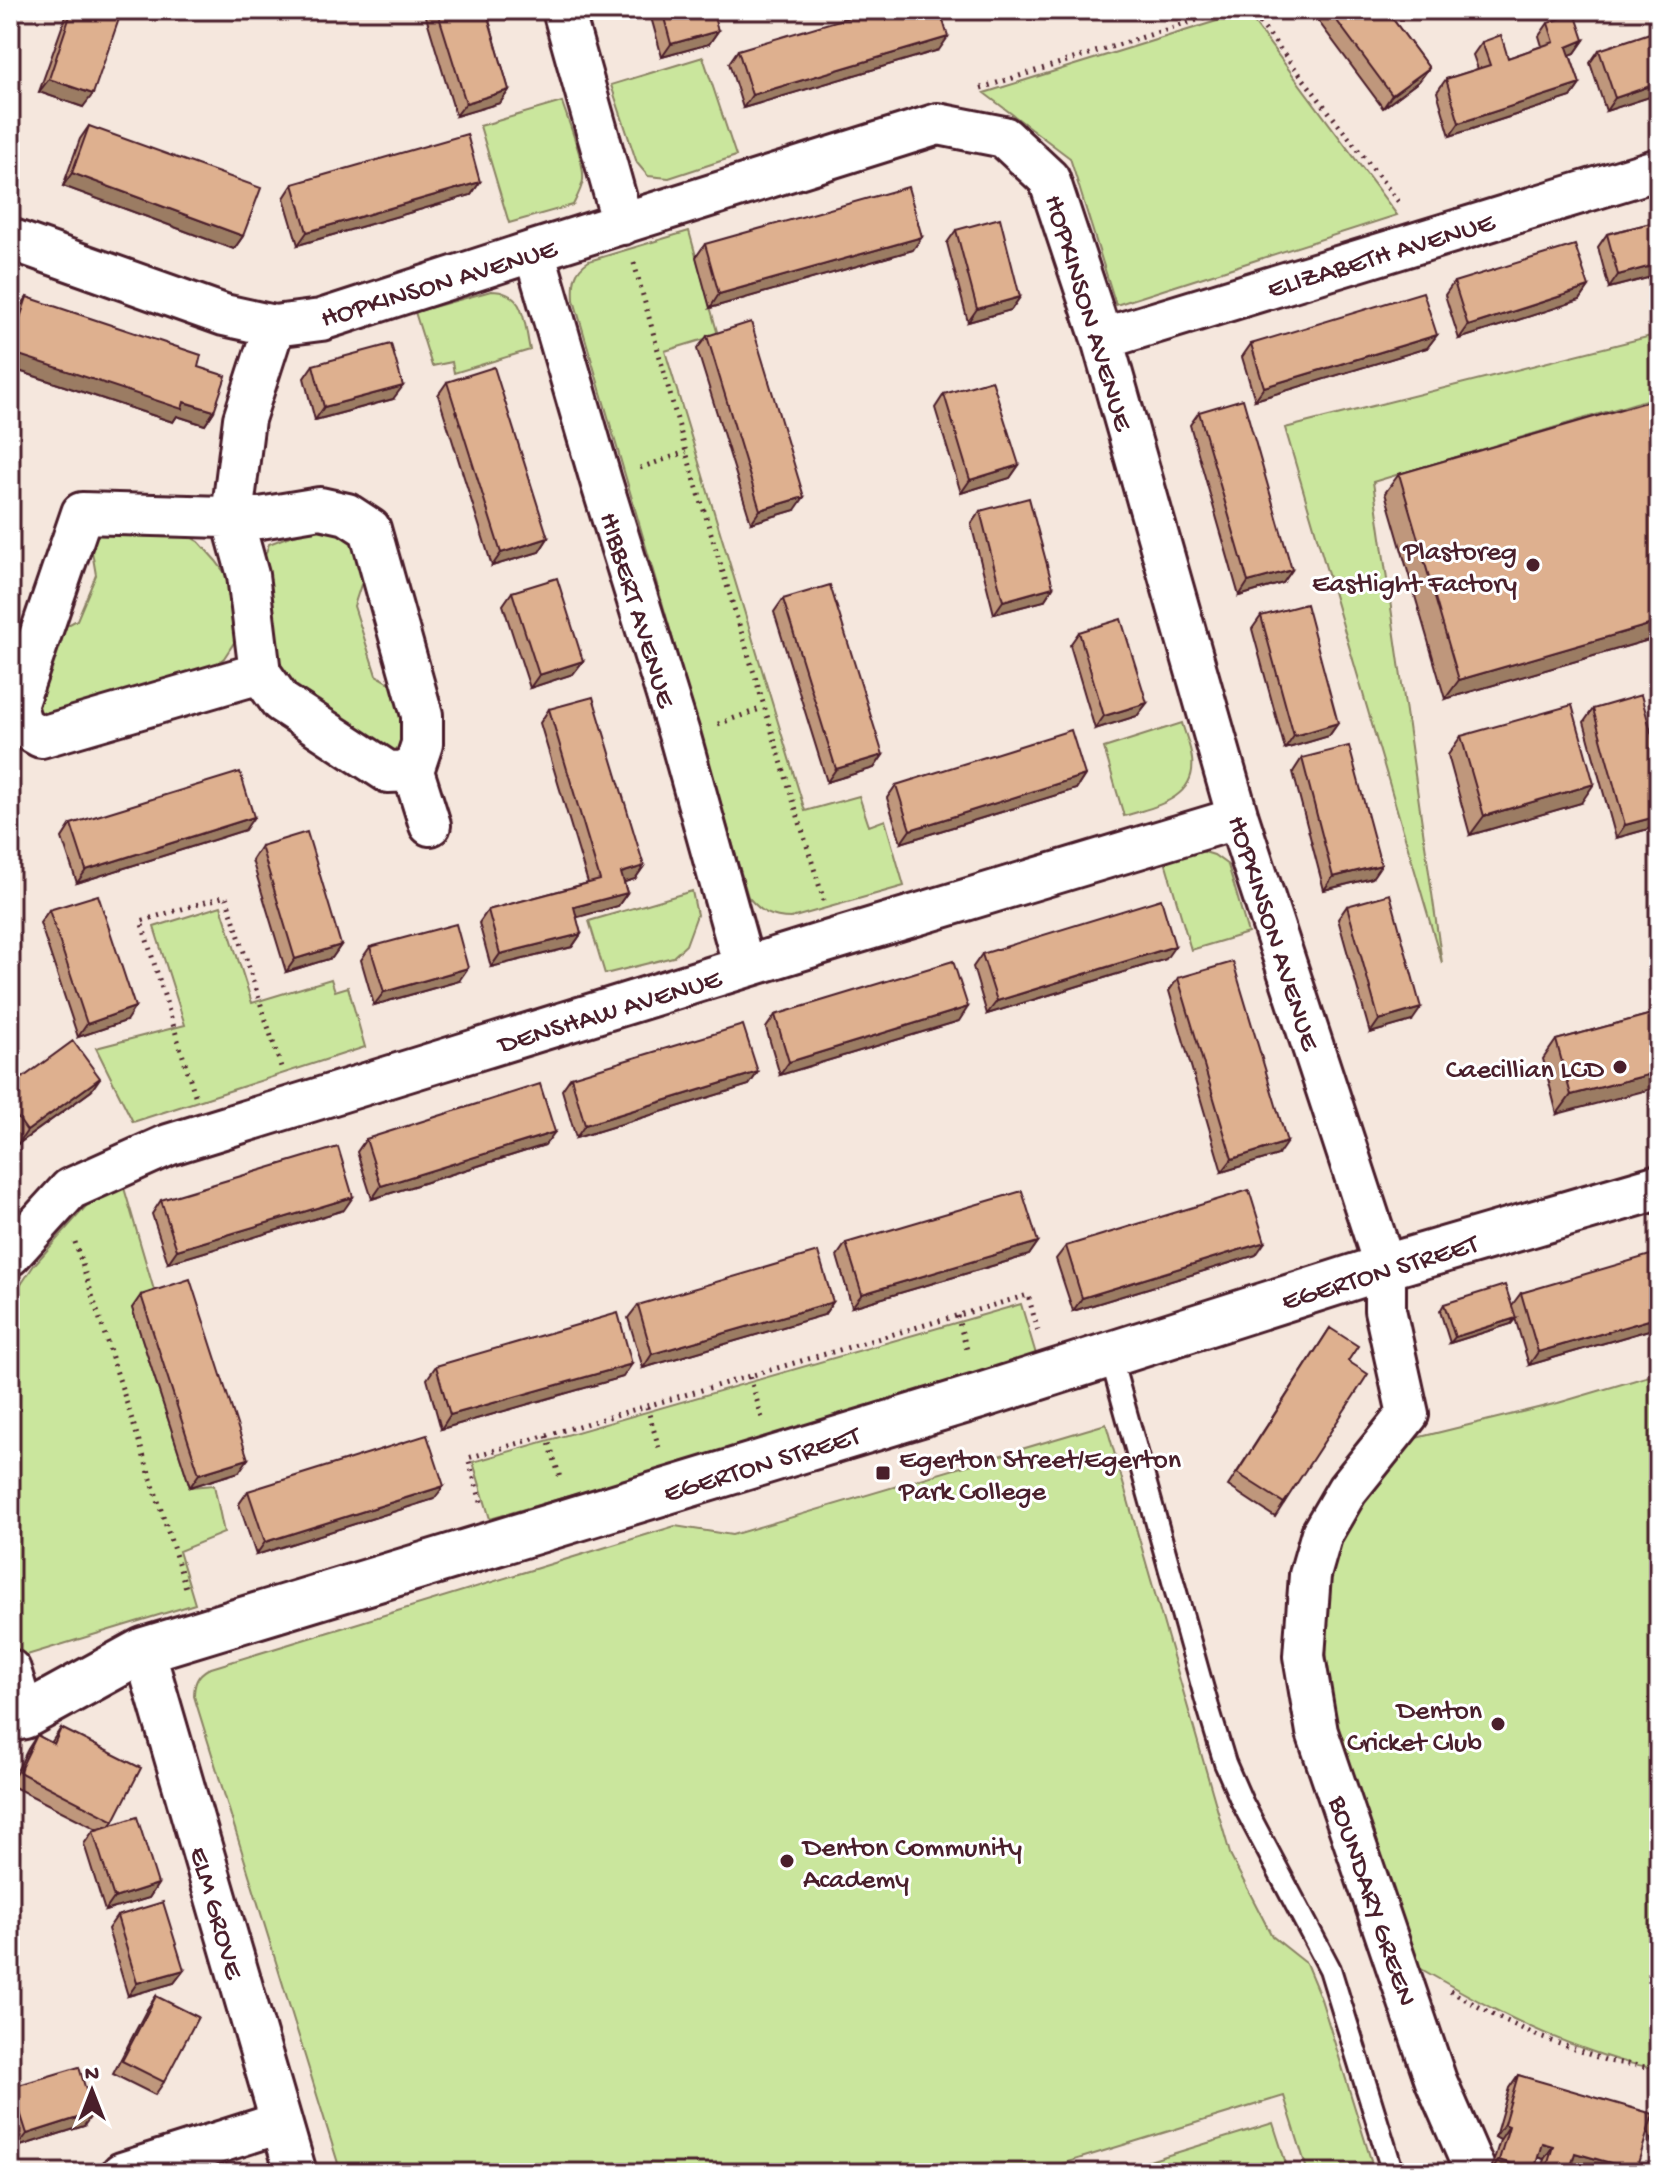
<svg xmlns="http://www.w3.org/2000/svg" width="1669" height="2183" font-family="'Gochi Hand',sans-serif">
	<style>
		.green { fill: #cae69d; stroke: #8a8264; stroke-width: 2 }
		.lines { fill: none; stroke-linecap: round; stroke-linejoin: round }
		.service-casing { stroke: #4a1f2b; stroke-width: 26 }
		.minor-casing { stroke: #4a1f2b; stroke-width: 46 }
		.tertiary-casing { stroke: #4a1f2b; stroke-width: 50 }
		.path { stroke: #4a1f2b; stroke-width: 5; stroke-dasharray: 2 6; stroke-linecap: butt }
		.service { stroke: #fff; stroke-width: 20 }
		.minor { stroke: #fff; stroke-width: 40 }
		.tertiary { stroke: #fff; stroke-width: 44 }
		.wall { fill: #bf977b; stroke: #4a1f2b; stroke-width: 2 }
		.shaded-wall { fill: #9b7b64; stroke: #4a1f2b; stroke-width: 2 }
		.building { fill: #deb08f; stroke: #4a1f2b; stroke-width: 2 }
		.poi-dot { fill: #4a1f2b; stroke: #fff; stroke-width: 3 }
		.labels { text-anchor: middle; stroke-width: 6; stroke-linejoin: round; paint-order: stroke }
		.street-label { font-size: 28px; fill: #4a1f2b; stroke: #fff }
		.poi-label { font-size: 28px; fill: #4a1f2b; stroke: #fff; text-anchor: end }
	</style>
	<rect width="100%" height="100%" fill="#f5e7dd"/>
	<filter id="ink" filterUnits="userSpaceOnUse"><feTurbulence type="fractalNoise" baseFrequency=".0125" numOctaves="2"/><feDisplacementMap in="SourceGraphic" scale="16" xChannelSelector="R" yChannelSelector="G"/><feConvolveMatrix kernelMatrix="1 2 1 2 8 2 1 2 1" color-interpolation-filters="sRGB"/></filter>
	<g filter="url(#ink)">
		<path class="green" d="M1246,12l151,203 -281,90 -46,-147 -86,-65z
			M703,57l33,99 -67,22 -21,-2 -11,-13 -26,-78z
			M562,102c6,19 23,60 21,78 -1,8 -6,17 -10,25l-64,18 -29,-97z
			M689,231l29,104 -53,16 140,460 54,-15 10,30 16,-6 19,66 -113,32c-20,0 -30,-6 -43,-21l-174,-597c-1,-17 -1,-29 15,-39z
			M491,291c35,0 33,32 39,59l-76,23 -2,-11 -20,4 -17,-54z
			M1659,334v62l-286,86 69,481 -157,-535z
			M107,525l68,3 24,14 17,19 17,23 4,54 -13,20 -15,12 -166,48 -9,-10 19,-75 24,-13 19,-45 -5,-29 5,-11z
			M330,525l21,11 17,27 -14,43 22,69 19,11 13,49 -7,15 -16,6 -84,-55 -29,-44 -9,-96 6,-17 18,-7z
			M1182,723c3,11 9,24 10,36 5,40 -38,48 -68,57l-20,-68z
			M1198,850l16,5 14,10 20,68 -57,17 -26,-89z
			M692,891l5,24 -11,30 -13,12 -68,17 -16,-53z
			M221,906l31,97 79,-24 4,12 13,-4 17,60 -232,75 -37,-74 89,-23 -31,-98z
			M122,1181l34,116 -24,11 58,179 24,-2 10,48 -45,18 16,53 -181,55 -4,-20v-338l24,-36 53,-60z
			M1021,1304l17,57 -548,158 -17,-57z
			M1659,1373v695c-27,-2 -52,-11 -77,-20 -59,-21 -112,-51 -166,-82l-76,-227 -7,-29 -5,-30 -4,-72 5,-57 71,-109 158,-39z
			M1106,1424l125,433 41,79 34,27 15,36 54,174h-67l-24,-77 -252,77h-691l-147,-477c0,-12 3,-21 14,-27l467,-143 57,9z
			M1273,2123l16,50h-179z"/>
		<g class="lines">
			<defs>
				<path id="service" d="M1110,1355l98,352 17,56 17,39 88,167 63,204"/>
				<path id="minor" d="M563,10l60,214
					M10,239l214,76 50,11 47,-6 213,-69 404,-127 66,13 45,42 53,160 136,479 147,449v43l23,104 -61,76 -25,43 -12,42 -6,81 13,76 119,349 40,92
					M534,251l67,230 79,256 64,230
					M274,326l-30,93 -12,98 16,58 12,98 21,29 107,70 25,-1 17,54
					M1102,339l557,-170
					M260,673l-219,64 -19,-11 -6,-20 66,-193 178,5 60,-10 27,6 23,15 52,186v29l-9,27
					M10,1255l60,-66 98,-44 668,-206 402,-121
					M144,1650l152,523
					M10,1670l14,46
					M122,2173l158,-50"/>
				<path id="tertiary" d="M10,1719l14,-3 120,-66 836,-254 405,-129 274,-80"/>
			</defs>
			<use href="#service" class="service-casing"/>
			<use href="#minor" class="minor-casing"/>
			<use href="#tertiary" class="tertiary-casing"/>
			<path class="path" d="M1250,10l151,195
				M981,88l248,-78
				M634,263l52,189 138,449
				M640,468l46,-16
				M718,724l45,-16
				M195,1095l-54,-174 85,-25 55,171
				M75,1242l112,349
				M957,1316l11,37
				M750,1377l12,41
				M647,1407l12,41
				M547,1436l14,45
				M481,1502l-13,-44 560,-163 10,36
				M1450,1991l44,24 46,22 68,24 51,8"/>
			<use href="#service" class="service"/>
			<use href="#minor" class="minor"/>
			<use href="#tertiary" class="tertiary"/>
		</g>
		<path class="wall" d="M68,10h54l-39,97 -44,-15z
			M424,10h62l23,80 -9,13 -44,13z
			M649,10h63l6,21 -9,13 -47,13z
			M1310,10h76l43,58 -10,13 -36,27z
			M1548,23l36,17 -9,13 -5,2 10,29 -9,13 -121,39 -13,-44 9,-13 32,-10 -5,-14 9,-13 26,16 34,-12 -3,-10z
			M738,50h201l-196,58 -14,-45z
			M1599,50l60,44 -53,17 -16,-48z
			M89,126l154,110 -9,13 -171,-63 17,-47z
			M480,182l-9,13 -173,50 -14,-47 9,-14z
			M1659,221v54l-50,13 -11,-41 9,-13z
			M956,230l64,67 -9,13 -43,12 -21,-79z
			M705,244l208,6 -203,58 -14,-51z
			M1454,282l135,5 -9,13 -121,39 -14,-44z
			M27,297l187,114 -9,14 -28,-9 -4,6 -163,-54v-34l8,-24z
			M1437,335l-10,13 -172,52 -13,-43 9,-13z
			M707,336l88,174 -44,13 -54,-174z
			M313,365l80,34 -78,21 -11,-42z
			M447,382l101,156 -9,14 -47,14 -54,-171z
			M944,394l75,71 -9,13 -49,15 -26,-85z
			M1659,398v239l-214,62 -60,-206 14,-19z
			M1199,412l93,158 -9,13 -44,13 -49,-171z
			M980,511l73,76 -9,14 -50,13 -23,-90z
			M512,592l71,69 -10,13 -43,14 -27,-83z
			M783,599l100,156 -9,13 -47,14 -53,-170z
			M1261,616l77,107 -9,13 -44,13 -33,-120z
			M1079,632l68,71 -10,13 -42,13 -25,-84z
			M549,709l95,157 -9,13 -11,3 3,11 -9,13 -42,11 5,17 -9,13 -81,20 -12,-44 9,-13 100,-27 -48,-160z
			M1593,709l66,52v65l-43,12 -32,-116z
			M1461,736l120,67 -111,32 -22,-80z
			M1302,758l70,120 -48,12 -31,-118z
			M1085,775l-9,14 -175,54 -14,-45 9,-13z
			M71,824l174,6 -168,53 -15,-45z
			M261,846l80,99 -9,13 -46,14 -34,-112z
			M1347,906l65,115 -42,12 -32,-114z
			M49,910l77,111 -48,16 -38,-114z
			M370,947l89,34 -85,24 -13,-45z
			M982,954l184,5 -179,55 -14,-47z
			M1178,978l100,177 -56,17 -53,-181z
			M1659,1012l-102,102 -14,-55 13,-19z
			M775,1015l184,6 -179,54 -14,-47z
			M758,1072l-9,13 -173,53 -14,-48 9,-13z
			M10,1087l81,4 -73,53 -8,-11z
			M366,1139l179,6 -173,54 -15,-47z
			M161,1200l183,10 -176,53 -16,-49z
			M1038,1242l-9,13 -177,52 -15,-51 9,-13z
			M1066,1246l190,9 -183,56 -17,-52z
			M1659,1261v66l-130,38 -14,-47 -4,6 -61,19 -10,-32 4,-7 68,1 9,-12z
			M141,1295l98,177 -49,15 -58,-179z
			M833,1302l-9,13 -181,53 -15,-50 10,-13z
			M1330,1328l18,33 -64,142 -9,14 -47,-31z
			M436,1366l187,11 -182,52 -14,-50z
			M248,1491l186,8 -178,56 -17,-51z
			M61,1728l53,93 -3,4 47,59 -9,14 -44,13 -21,-67 9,-13 4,-2 -87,-44 18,-36 9,-14 14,8z
			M117,1916l67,54 -10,13 -46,13 -20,-67z
			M156,1996l8,86 -9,13 -42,-21 34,-65z
			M1518,2075l132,47 6,-8 3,-1v57l-11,-39 -56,42 -21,-6 -2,6h-29l4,-14 -6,-2 -5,16h-43l10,-33 -5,-3 14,-49z
			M12,2087l72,39 -67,21 -3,-11 -4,6v-52z"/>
		<path class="shaded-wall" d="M718,31l-9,13 -47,13 9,-13z
			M948,37l-9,13 -196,58 9,-13z
			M1584,40l-9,13 -17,7 9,-13z
			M1429,68l-10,13 -36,27 9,-13z
			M49,79l44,15 -10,13 -44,-15z
			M1659,83v11l-53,17 9,-13z
			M1580,84l-9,13 -121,39 9,-13z
			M509,90l-9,13 -44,13 10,-13z
			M72,173l171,63 -9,13 -171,-63z
			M480,182l-9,13 -173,50 9,-13z
			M922,237l-9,13 -203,58 9,-14z
			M1659,264v11l-50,13 9,-13z
			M1589,287l-9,13 -121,39 9,-13z
			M1020,297l-9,13 -43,12 9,-13z
			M1437,335l-10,13 -172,52 9,-13z
			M10,352l204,59 -9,14 -28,-9 -4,6 -163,-54z
			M403,386l-10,13 -78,21 9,-13z
			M1019,465l-9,13 -49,15 9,-13z
			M804,497l-9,13 -44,13 9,-13z
			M548,538l-9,14 -47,14 9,-13z
			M1292,570l-9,13 -44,13 9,-14z
			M1053,587l-9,14 -50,13 9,-13z
			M1659,622v15l-214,62 14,-19z
			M583,661l-10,13 -43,14 9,-13z
			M1147,703l-10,13 -42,13 9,-13z
			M1338,723l-9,13 -44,13 9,-13z
			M883,755l-9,13 -47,14 9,-13z
			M1085,775l-9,14 -175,54 9,-13z
			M1594,784l-13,19 -111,32 14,-19z
			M1659,816v10l-43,12 9,-13z
			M254,817l-9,13 -168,53 9,-13z
			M1381,865l-9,13 -48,12 9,-13z
			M644,866l-9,13 -23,7 9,-13z
			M627,893l-9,13 -54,15 10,-14z
			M581,934l-9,13 -81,20 9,-13z
			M341,945l-9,13 -46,14 9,-13z
			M1175,946l-9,13 -179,55 10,-13z
			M468,968l-9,13 -85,24 10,-13z
			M135,1007l-9,14 -48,16 9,-13z
			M968,1007l-9,14 -179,54 9,-13z
			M1421,1008l-9,13 -42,12 9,-13z
			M758,1072l-9,13 -173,53 9,-13z
			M1659,1072v15l-102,27 14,-19z
			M100,1078l-9,13 -73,53 9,-13z
			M555,1132l-10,13 -173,54 9,-13z
			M1287,1142l-9,13 -56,17 10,-13z
			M353,1197l-9,13 -176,53 9,-13z
			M1038,1242l-9,13 -177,52 10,-13z
			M1265,1242l-9,13 -183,56 9,-13z
			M833,1302l-9,13 -181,53 9,-14z
			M1659,1317v10l-130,38 9,-13z
			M1516,1318l-5,6 -61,19 5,-6z
			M632,1364l-9,13 -182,52 9,-14z
			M248,1459l-9,13 -49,15 9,-13z
			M444,1486l-10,13 -178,56 9,-13z
			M158,1884l-9,14 -44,13 9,-13z
			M184,1970l-10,13 -46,13 9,-13z
			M93,2113l-9,13 -67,21 10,-13z
			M1504,2124l5,2 -9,14 -5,-3z
			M1542,2143l11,3 -9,13 -11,-3z
			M1575,2153l61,17 -2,3h-42l-26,-7z
			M1499,2160l35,11 -1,2h-43z"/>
		<path class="building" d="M72,10h50l-29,84 -44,-15z
			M437,10h49l23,80 -43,13z
			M662,10h50l6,21 -47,13z
			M873,10h67l8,27 -196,58 -14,-45z
			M1329,10h57l43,58 -37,27z
			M1575,13l9,27 -17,7 13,37 -121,39 -13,-44 44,-14 -8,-23 19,-7 7,23 46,-16 -6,-19z
			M1659,30v53l-44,15 -16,-48z
			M89,126l172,62 -18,48 -171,-63z
			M467,134l13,48 -173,50 -14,-48z
			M908,187l14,50 -203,57 -14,-50z
			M1000,218l20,79 -43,12 -21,-79z
			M1659,221v43l-41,11 -11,-41z
			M1575,245l14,42 -121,39 -14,-44z
			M1423,292l14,43 -173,52 -13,-43z
			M27,297l174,58 -3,12 28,9 -12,35 -30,-9 -2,7 -172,-57v-4z
			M751,322l53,175 -44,13 -53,-174z
			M391,344l12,42 -79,21 -11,-42z
			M494,367l54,171 -47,15 -54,-171z
			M992,380l27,85 -49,15 -26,-86z
			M1659,398v224l-200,58 -60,-206z
			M1243,399l49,171 -44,12 -49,-170z
			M1029,498l24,89 -50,14 -23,-90z
			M557,578l26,83 -44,14 -27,-83z
			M830,585l53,170 -47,14 -53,-170z
			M1306,604l32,119 -44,13 -33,-120z
			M1121,619l26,84 -43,13 -25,-84z
			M1641,695l18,66v55l-34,9 -32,-116z
			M593,697l51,169 -23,7 6,20 -53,14 7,27 -81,20 -12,-44 112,-30 -51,-171z
			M1572,705l22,79 -110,32 -23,-80z
			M1071,730l14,45 -175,55 -14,-45z
			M1349,746l32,119 -48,12 -31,-119z
			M240,772l14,45 -168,53 -15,-46z
			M307,832l34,113 -46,14 -34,-113z
			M1390,894l31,114 -42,12 -32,-114z
			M98,895l37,112 -48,17 -38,-114z
			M1161,899l14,47 -178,55 -15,-47z
			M456,924l12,44 -84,24 -14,-45z
			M953,961l15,46 -179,55 -14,-47z
			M1233,962l54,180 -55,17 -54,-181z
			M1659,1012v60l-88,23 -15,-55z
			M743,1025l15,47 -173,53 -14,-48z
			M73,1041l27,37 -73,53 -17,-24v-20z
			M540,1084l15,48 -174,54 -15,-47z
			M338,1147l15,50 -176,53 -16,-50z
			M1249,1190l16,52 -183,56 -16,-52z
			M1022,1191l16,51 -176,52 -16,-51z
			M818,1252l15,50 -181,52 -14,-49z
			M1657,1253l2,8v56l-121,35 -17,-59z
			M190,1279l58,180 -49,15 -58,-179z
			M1505,1285l11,33 -61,19 -11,-33z
			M618,1313l14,51 -182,51 -14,-49z
			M1330,1328l28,18 -10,15 20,13 -84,129 -47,-30z
			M427,1435l17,51 -179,56 -17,-51z
			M61,1728l80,40 -27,53 -95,-49 18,-37 17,9z
			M137,1817l21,67 -44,14 -21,-67z
			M163,1902l21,68 -47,13 -20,-67z
			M156,1996l42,21 -34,65 -42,-21z
			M79,2067l14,46 -66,21 -15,-47z
			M1518,2075l135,39 -17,56 -61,-17 -6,20h-24l8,-27 -11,-3 -8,28 -35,-11 10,-34 -5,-2z
			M1659,2113v13l-3,-12z
			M10,2122l4,14 -4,1z"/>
	</g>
	<g class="poi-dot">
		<circle cx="1533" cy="565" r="8"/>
		<circle cx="1620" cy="1067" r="8"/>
		<rect x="875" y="1465" width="16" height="16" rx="4"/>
		<circle cx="1498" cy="1724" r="8"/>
		<circle cx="787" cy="1861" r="8"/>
	</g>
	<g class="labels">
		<g class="street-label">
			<text transform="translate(1380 253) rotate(-17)" y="10">ELIZABETH AVENUE</text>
			<text transform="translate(438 281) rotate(-17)" y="10">HOPKINSON AVENUE</text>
			<text transform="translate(1091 312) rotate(73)" y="10">HOPKINSON AVENUE</text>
			<text transform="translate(640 609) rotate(73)" y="10">HIBBERT AVENUE</text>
			<text transform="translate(1276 932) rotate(72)" y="10">HOPKINSON AVENUE</text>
			<text transform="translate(609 1009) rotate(-17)" y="10">DENSHAW AVENUE</text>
			<text transform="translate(1379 1270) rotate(-17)" y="10">EGERTON STREET</text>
			<text transform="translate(761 1462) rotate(-17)" y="10">EGERTON STREET</text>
			<text transform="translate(1375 1900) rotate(71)" y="10">BOUNDARY GREEN</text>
			<text transform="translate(219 1912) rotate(74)" y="10">ELM GROVE</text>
		</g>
		<g class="poi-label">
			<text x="1517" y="559">Plastoreg<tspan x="1517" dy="32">Eastlight Factory</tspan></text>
			<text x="1604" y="1077">Caecillian LCD</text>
			<text x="899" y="1467" text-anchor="start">Egerton Street/Egerton<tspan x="899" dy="32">Park College</tspan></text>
			<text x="1482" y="1718">Denton<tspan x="1482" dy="32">Cricket Club</tspan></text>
			<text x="803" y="1855" text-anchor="start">Denton Community<tspan x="803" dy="32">Academy</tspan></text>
		</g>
	</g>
	<rect width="1669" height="2183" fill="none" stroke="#fff" stroke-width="40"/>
	<rect x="20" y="20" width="1629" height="2143" fill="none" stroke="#4a1f2b" stroke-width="3" filter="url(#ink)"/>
	<g transform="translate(92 2091)" stroke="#ffffff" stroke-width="6" paint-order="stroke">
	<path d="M0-6L14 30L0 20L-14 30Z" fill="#4a1f2b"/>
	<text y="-12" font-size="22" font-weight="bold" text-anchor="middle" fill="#4a1f2b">N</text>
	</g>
</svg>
